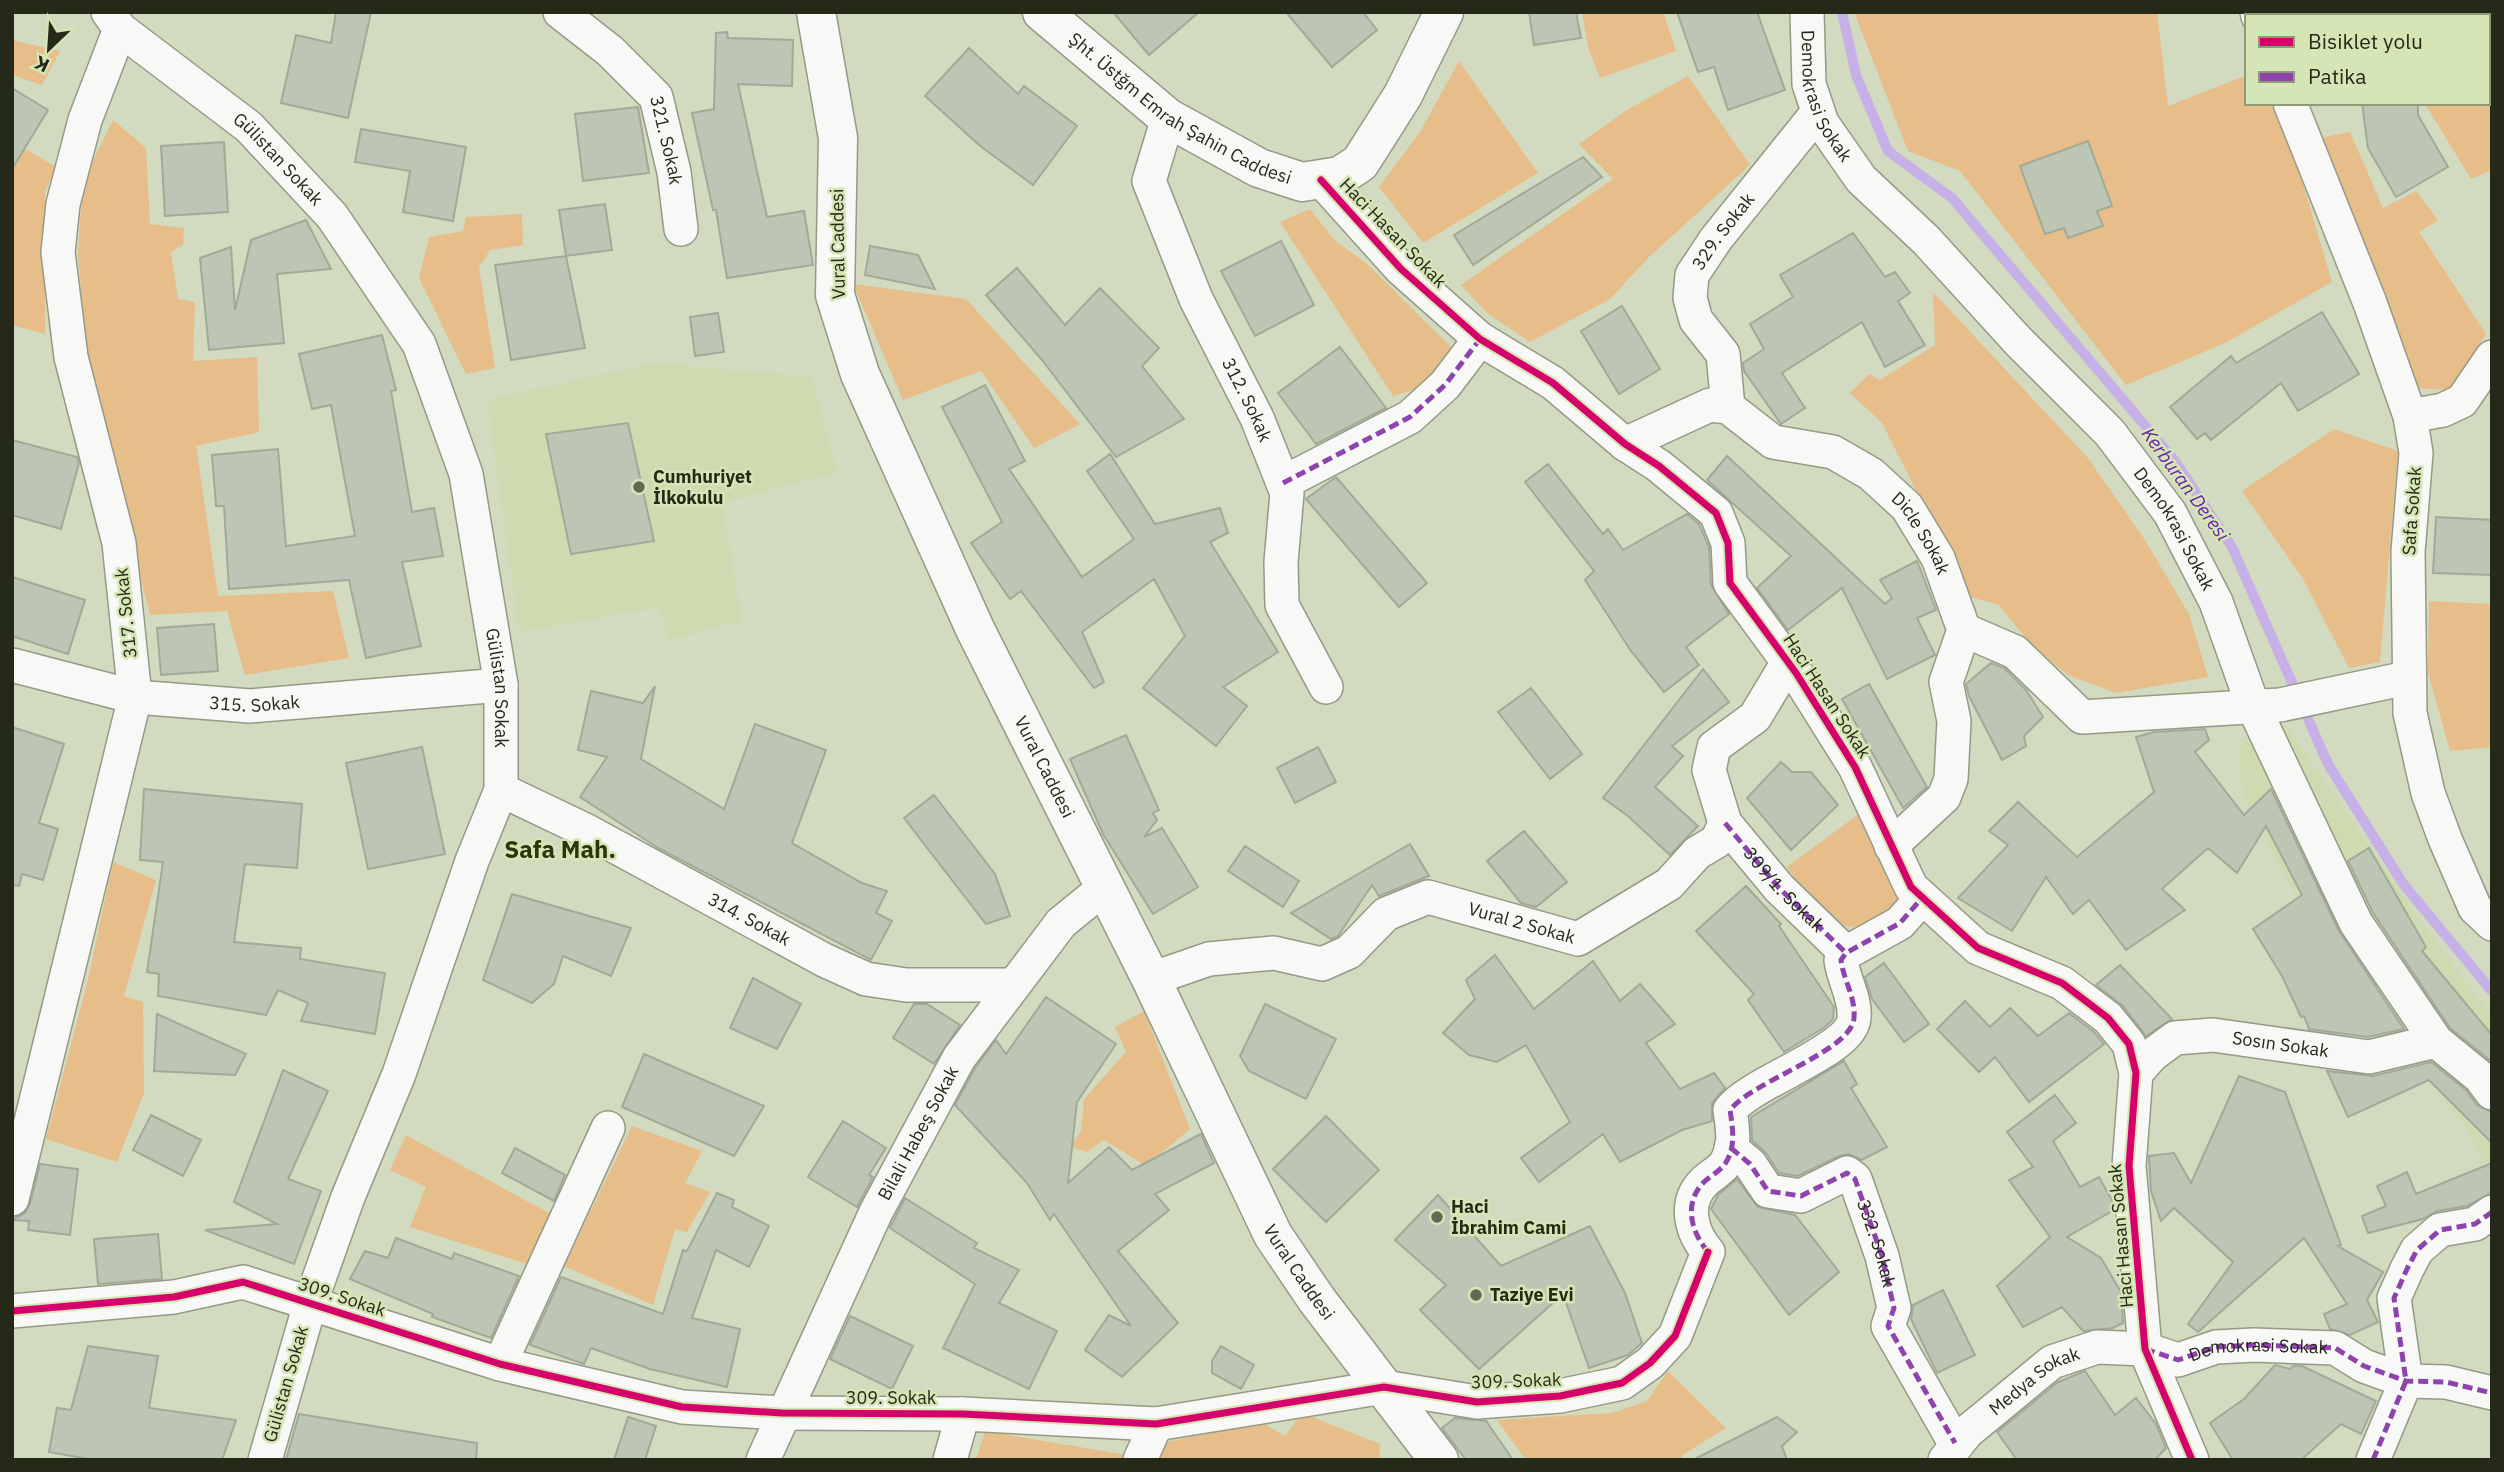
<svg xmlns="http://www.w3.org/2000/svg" width="2504" height="1472" font-family="'IBM Plex Sans',sans-serif">
	<style>
		.built { fill: #cedbb1 }
		.green { fill: #e7be89 }
		.lines { fill: none; stroke-linecap: round; stroke-linejoin: round }
		.stream { stroke: #c7afe7; stroke-width: 10 }
		.building { fill: #bdc6b4; stroke: #a0aa97; stroke-width: 2 }
		.street-casing { stroke: #949a86; stroke-width: 36 }
		.secondary-casing { stroke: #949a86; stroke-width: 41 }
		.street { stroke: #f8f9f6; stroke-width: 33 }
		.secondary { stroke: #f8f9f6; stroke-width: 38 }
		.quiet { stroke: #8e44ad; stroke-width: 5; stroke-dasharray: 10 5; stroke-linecap: butt }
		.cycleway-casing { stroke: #d6e5b6; stroke-width: 11 }
		.cycleway { stroke: #d6006c; stroke-width: 7 }
		.poi-dot { fill: #626853; stroke: #d6e5b6; stroke-width: 2.5 }
		.labels { text-anchor: middle; stroke-width: 5; stroke-linejoin: round; paint-order: stroke }
		.street-label { font-size: 18px; fill: #252a18; stroke: #d6e5b6 }
		.poi-label { font-size: 18px; font-weight: bold; fill: #252a18; stroke: #d6e5b6; text-anchor: start }
		.water-label { font-size: 19px; font-style: italic; fill: #6923a9; stroke: #d6e5b6 }
		.district-label { font-size: 24px; font-weight: bold; fill: #2c360b; stroke: #d6e5b6 }
	</style>
	<rect width="100%" height="100%" fill="#d2dac0"/>
	<path class="built" d="M654,363l158,14 25,95 -115,31 20,118 -74,19 -8,-33 -141,25 -32,-232z
		M2282,719l133,194 77,104v160l-29,-55 -94,-108 -75,-122 -51,-97 -5,-49z"/>
	<path class="green" d="M1582,12h85l-3,2 12,37 -76,27 -12,-31z
		M1854,12h303l11,94 79,-31v28h32l53,179 -107,61 -99,42 -166,-214 -52,-20z
		M2474,12h18v158l-21,9 -44,-72 1,-4h60v-87h-15z
		M12,40l48,11 -18,34 -30,-10z
		M1459,61l79,112 -115,70 -44,-56 41,-55z
		M1688,76l62,89 -101,92 -39,42 -80,43 -42,-28 -27,-29 152,-106 -34,-35 48,-34z
		M113,120l33,28 4,76 34,4 -1,17 -12,7 7,47 17,3 -2,59 64,-4 2,75 -63,14 22,150 115,-5 16,67 -104,17 -18,-64 -77,4 -50,-194 -16,-89 -6,-80 5,-71z
		M2350,132l33,76 33,-17 22,29 -19,12 67,102 -37,56 -41,-2 -88,-250z
		M12,141l44,26 -11,24v143l-33,-9z
		M1310,209l25,32 31,22 91,90 -37,35 -27,8 -113,-174z
		M522,214l1,31 -33,5 -11,18 16,100 -29,6 -47,-96 10,-41 34,-6 3,-14z
		M853,284l113,15 114,125 -46,24 -53,-77 -78,29z
		M1933,292l155,166 57,82 44,74 19,63 -92,16 -48,-18 -37,-30 -32,-40 -29,-8 -88,-174 -32,-30 19,-19 11,6 55,-35z
		M2334,429l64,22 -18,211 -31,6 -46,-89 -61,-88z
		M2429,601l63,3v143l-42,4 -22,-78z
		M1860,813l38,88c-47,57 -81,10 -111,-34z
		M113,862l43,18 -32,116 19,6 1,91 -27,69 -71,-23 41,-155z
		M1144,1011l46,118 -44,37 -42,-26 -17,12 -17,-5 11,-16 3,-32 42,-47 -11,-25z
		M632,1126l70,25 -17,32 25,9 -23,40 -12,-3 -22,76 -89,-39z
		M406,1135l152,83 -25,48 -123,-39 16,-40 -36,-17z
		M1668,1371l58,57 -45,28 2,4h-157l-29,-40 115,-7 35,-12z
		M1302,1413l78,31 -1,16h-228l5,-16 107,-21 22,13z
		M985,1431l142,24 -2,5h-149z"/>
	<g class="lines">
		<path class="stream" d="M1842,12l14,63 32,76 64,47 223,263 57,86 96,217 76,121 88,106"/>
	</g>
	<path class="building" d="M336,12h35l-23,106 -67,-15 15,-68 35,8z
		M1113,12h86l-50,43z
		M1286,12h77l14,18 -45,37z
		M1529,12h47l5,26 -47,7z
		M1677,12h80l28,78 -57,20 -14,-43 -16,5z
		M727,32l1,6 65,2 -1,46 -54,-2 29,133 37,-6 9,54 -86,13 -11,-68h-3l-21,-97 22,-4 2,-76z
		M969,48l49,46 6,-8 53,40 -44,59 -54,-40 -54,-49z
		M12,88l36,22 -36,59z
		M2362,103h56v12l30,52 -52,30 -28,-49z
		M638,107l11,66 -66,8 -8,-67z
		M361,129l105,18 -13,74 -50,-9 7,-41 -55,-9z
		M2088,141l24,65 -15,5 6,15 -35,12 -4,-10 -19,6 -25,-68z
		M224,142l4,70 -63,4 -4,-70z
		M1583,157l19,20 -129,88 -19,-30z
		M605,204l7,46 -46,6 -7,-46z
		M306,220l25,49 -54,5 7,69 -75,7 -9,-92 31,-11 4,63 16,-70z
		M1853,233l32,44 10,-5 15,21 -12,8 27,44 -40,22 -23,-45 -80,51 23,35 -24,16 -37,-53 -1,-8 21,-14 -14,-25 43,-27 -13,-22z
		M1281,241l33,64 -59,31 -34,-65z
		M870,246l48,9 17,34 -70,-14z
		M566,256l19,92 -74,12 -16,-95z
		M1017,268l48,57 35,-37 59,60 -17,18 42,53 -68,38 -74,-97 -56,-65z
		M1622,306l38,63 -41,25 -38,-63z
		M2322,312l37,62 -61,37 -17,-28 -70,57 -6,-7 -8,6 -27,-32 61,-51 5,7z
		M718,313l6,39 -29,4 -5,-39z
		M382,335l14,55 -5,1 21,121 22,-4 9,48 -41,6 19,84 -55,12 -17,-78 -120,9 -5,-83h-8l-4,-51 66,-6 8,97 69,-10 -24,-131 -19,4 -13,-55z
		M1340,347l46,61 -70,36 -38,-51z
		M985,385l40,76 -16,8 73,108 52,-38 -47,-68 23,-17 45,70 65,-16 8,25 -18,9 68,110 -55,35 24,19 -31,40 -73,-58 42,-52 -31,-57 -72,53 22,50 -10,6 -73,-97 -11,8 -39,-56 31,-21 -60,-115z
		M628,423l26,118 -83,13 -25,-120z
		M12,440l65,17 2,6 -18,66 -49,-14z
		M1727,456l158,148 7,-6 -12,-18 37,-19 19,49 -19,8 18,37 -48,24 -45,-91 -54,42 -31,-42 34,-32 -84,-76z
		M1548,464l55,70 5,-5 15,21 64,-36 12,10 10,23 2,38 18,29 -43,33 13,18 -35,27 -33,-41 -46,-71 9,-9 -69,-89z
		M1336,477l91,106 -28,24 -93,-108z
		M2436,517l56,3v55l-59,-2z
		M12,577l73,23 -17,54 -56,-18z
		M214,624l4,47 -57,4 -4,-47z
		M1991,663l13,5 22,22 17,27 -19,19 2,10 -24,14 -33,-64 -3,-12z
		M1703,669l26,33 -57,44 11,10 -28,31 43,39 -28,29 -42,-39 -25,-18z
		M1869,684l58,103 -24,21 -61,-109z
		M655,686l-14,73 83,50 31,-85 71,26 -34,93 70,40 25,8 -11,22 16,8 -21,39 -213,-112 -78,-51 27,-40 -29,-7 13,-59 52,12z
		M1531,688l51,66 -32,25 -52,-67z
		M12,727l52,17 -25,79 19,6 -15,51 -21,-6 -3,12 -7,-1z
		M2205,729l4,11 -14,12 49,63 27,-26 68,142 65,98 -36,8 -59,-8 -5,-13 -3,1 -19,-41 -29,-47 49,-34 -36,-69 -29,47 -29,-25 -46,41 23,21 -59,40 -37,-50 -16,14 -27,-37 -34,54 -54,-33 50,-53 -19,-14 29,-29 59,55 77,-65 -18,-55 18,-5z
		M1126,735l33,75 -6,3 4,7 -13,17 18,-9 36,59 -45,27 -50,-80 -33,-75z
		M422,747l23,107 -77,15 -22,-106z
		M1318,747l18,35 -41,21 -18,-35z
		M1781,762l11,10h19l27,33 -47,45 -44,-52z
		M144,789l158,15 -5,64 -52,-4 -11,78 67,6 -1,11 85,14 -10,61 -74,-13 7,-18 -30,-13 -12,25 -108,-19 1,-22 -12,-2 16,-110 -23,-2z
		M934,795l61,79 15,42 -24,8 -82,-106z
		M1524,831l43,51 -31,25 -15,-4 -34,-42z
		M1410,844l19,32 -50,20 -7,-11 -34,51 -7,3 -40,-26z
		M1245,846l54,35 -16,26 -55,-36z
		M2369,848l57,99 -4,4 70,84v27l-42,-34 -77,-115 -25,-52z
		M1746,886l35,38 -2,2 55,81 -1,12 -8,8 -41,25 -36,-52 6,-6 -58,-63z
		M512,894l119,34 -20,48 -48,-20 -9,28 -22,19 -49,-23z
		M1495,955l39,54 59,-48 27,40 20,-17 35,40 -29,19 34,46 34,-16 11,15 -13,15v18l-30,9 -62,32 -17,-28 -64,48 -18,-24 49,-36 -44,-77 -29,17 -28,-7 -26,-22 32,-34 -9,-19z
		M1884,963l45,61 -25,18 -32,-43 -7,-22z
		M2120,965l52,54 -26,17 -23,-30 -27,-21z
		M753,978l48,26 -24,45 -47,-21z
		M1046,997l70,47 -39,58 -9,81 41,-36 23,23 69,-36 13,29 -59,31 14,16 -51,41 60,72 -56,54 -37,-27 24,-35 22,11 -77,-112 -4,6 -23,-37 -72,-78 20,-37 21,-28 10,14z
		M1965,1001l25,26 20,-19 28,28 31,-23 25,19 10,12 -75,58 -34,-45 -16,15 -42,-43z
		M914,1004h13l33,21 -26,39 -41,-26z
		M1265,1004l71,35 -30,60 -57,-28 -9,-15z
		M157,1014l89,40 -11,21 -81,-4z
		M644,1054l120,52 -30,50 -112,-49z
		M1844,1061l13,23 -6,4 36,59 -25,13 -13,-6 -10,2 -41,20 -19,-3 -13,-20 -14,-13 -1,-23z
		M2431,1062l35,28 11,15 15,7v31l-63,-63 -81,37 -21,-46 46,5z
		M283,1070l45,21 -40,88 33,12 -27,73 -89,-34 72,-6 -43,-22z
		M2239,1076l46,16 56,153 -3,1 45,26 -16,28 11,22 -28,13 -20,-6 -6,-15 23,-10 -43,-66 -106,94 -10,-8 45,-62 -59,-54 -13,13 -10,-30 -2,-35 25,-3 17,30z
		M2055,1095l21,28 -23,18 27,46 19,-10 14,25 1,8 -47,27 34,21 20,34 2,31 -10,5 -30,3 -21,-24 -39,20 -26,-41 53,-49 -41,-57 24,-13 -26,-35z
		M151,1115l50,25 -18,36 -50,-26z
		M1326,1116l53,54 -53,52 -53,-53z
		M843,1121l43,27 -17,27 4,2 -16,30 -49,-30z
		M515,1148l50,27 -11,26 -52,-28z
		M2492,1163v30l-25,13 -30,5 -14,8 -55,14 -6,-17 24,-10 -9,-20 30,-14 9,22z
		M40,1164l38,5 -8,66 -42,-5 1,-9 -17,-1 13,-7 5,-9z
		M1737,1179l21,28 37,8 44,57 -50,43 -78,-106 7,-14z
		M717,1193l17,7 -2,7 37,19 -20,41 -33,-17 -24,68 48,11 -13,58 -77,-18 -59,-21 -7,16 -54,-19 31,-68 102,37 20,-64 4,1z
		M1438,1195l63,71 89,-40 35,67 17,50 -14,12 -39,13 -26,-74 -84,75 -59,-59 26,-25 -51,-45z
		M905,1198l72,45 -3,5 45,22 -20,33 58,28 -28,58 -86,-41 32,-64 -85,-56z
		M158,1234l4,45 -64,5 -4,-45z
		M396,1238l56,21 2,-6 65,23 -28,62 -59,-21 1,-3 -83,-35 15,-28 23,7z
		M1943,1290l32,65 -38,18 -26,-54 2,-14z
		M850,1316l63,30 -21,43 -62,-30z
		M88,1346l70,10 -9,52 87,12 -14,40h-128l-45,-8 8,-44 14,2z
		M1221,1346l33,19 -13,24 -29,-16v-12z
		M2275,1365l15,4 3,-3h9l74,35 -15,33 -20,-10 -40,36h-68l-23,-37 34,-24z
		M2085,1371l30,44 21,-17 20,26 10,24 -11,12h-138l-20,-28 61,-50z
		M299,1414l178,29 -1,17h-190z
		M628,1417l28,9 -11,34h-31z
		M1777,1417l20,15 -15,14 5,14h-94z
		M1455,1418l31,3 27,39h-47l-24,-32z"/>
	<g class="lines">
		<defs>
			<g id="street">
				<path id="s1" d="M108,12l12,17 129,98 83,89 87,128 47,130 35,211v105l-29,71 -73,213 -51,123 -38,107 -45,156"/>
				<path id="s2" d="M560,12l50,39 46,46 18,75 7,57"/>
				<path id="s3" d="M1807,12l2,72 13,39 39,56 65,61 92,101 92,92 60,80 46,89 37,104 103,217 80,118 44,36 12,16"/>
				<path d="M2257,12l1,4"/>
				<path d="M2290,103l80,200 40,113 6,37 -8,99 2,161 18,80 17,46 30,69 17,16"/>
				<path id="s4" d="M1168,118l-19,63 47,118 61,119 30,75 -6,69 1,43 44,82"/>
				<path d="M1321,180l80,89 79,70 73,44 72,61 34,22 57,47 12,30 2,40 66,90 59,94 56,120 67,61 84,35 46,35 21,26 7,29 -7,93 16,183 47,111"/>
				<path id="s5" d="M1728,407l-5,-53 -27,-34 -6,-22 2,-23 24,-36 102,-127"/>
				<path d="M2410,416l33,-6 19,-9 30,-44"/>
				<path id="s6" d="M1625,444l85,-39 18,2 45,35 60,10 38,22 36,33 31,51 26,72 -18,52 8,39 -3,58 -7,18 -53,49"/>
				<path d="M1283,483l127,-66 35,-32 35,-46"/>
				<path d="M1964,630l51,22 67,65 198,-12 127,-27"/>
				<path id="s7" d="M12,665l123,32 115,9 251,-21"/>
				<path id="s8" d="M501,790l86,41 237,129 42,19 40,6h107"/>
				<path d="M1725,823l54,65 67,65"/>
				<path id="s9" d="M1151,979l58,-20 65,-6 48,11 27,-12 37,-38 42,-17 150,42 91,-55 28,-31 20,-12 8,-18 -16,-53 5,-23 41,-30 33,-55"/>
				<path id="s10" d="M2136,1073l16,-18 23,-17 38,-3 156,22 67,-16"/>
				<path d="M1731,1148l19,16 18,27 33,5 46,-23 8,6 27,77 12,52 -6,18 67,117"/>
				<path d="M12,1199l123,-502 -16,-154 -48,-186 -13,-105 5,-48 22,-84 35,-91"/>
				<path d="M12,1311l162,-14 69,-15 257,82 182,43 100,6 181,1 193,10 228,-37 93,15 83,-6 62,-13 28,-20 25,-27 33,-84c-17,-20 -25,-49 -4,-70 6,-6 16,-11 21,-18 11,-17 8,-34 5,-54 24,-30 122,-59 124,-92 2,-20 -11,-39 -13,-58l5,-7 54,-30 22,-25"/>
				<path d="M500,1364l108,-236"/>
				<path id="s11" d="M763,1460l113,-248 83,-154 102,-135 43,-35"/>
				<path d="M950,1460l13,-46"/>
				<path d="M1140,1460l16,-36"/>
				<path id="s12" d="M1945,1460l22,-28 85,-70 45,-15 48,2 33,11 38,-13 38,-2 81,3 29,18 42,15 40,1 46,11"/>
				<path d="M2373,1460l33,-79 -12,-83 13,-29 10,-19 23,-20 35,-6 17,-12"/>
			</g>
			<g id="secondary">
				<path id="s13" d="M816,12l22,126 -3,157 25,79 115,255 176,350 122,256 44,65 122,160"/>
				<path id="s14" d="M1042,12l126,106 91,50 43,14 38,-6 20,-13 43,-68 41,-83"/>
			</g>
		</defs>
		<use href="#street" class="street-casing"/>
		<use href="#secondary" class="secondary-casing"/>
		<use href="#street" class="street"/>
		<use href="#secondary" class="secondary"/>
		<g class="quiet">
			<path d="M1283,483l127,-66 35,-32 35,-46"/>
			<path id="s15" d="M1725,823l54,65 67,65"/>
			<path id="s16" d="M1731,1148l19,16 18,27 33,5 46,-23 8,6 27,77 12,52 -6,18 67,117"/>
			<path d="M1708,1252c-17,-20 -25,-49 -4,-70 6,-6 16,-11 21,-18 11,-17 8,-34 5,-54 24,-30 122,-59 124,-92 2,-20 -11,-39 -13,-58l5,-7 54,-30 22,-25"/>
			<path id="s17" d="M2145,1349l33,11 38,-13 38,-2 81,3 29,18 42,15 40,1 46,11"/>
			<path d="M2373,1460l33,-79 -12,-83 13,-29 10,-19 23,-20 35,-6 17,-12"/>
		</g>
		<defs>
			<path id="cycleway" d="M1321,180l80,89 79,70 73,44 72,61 34,22 57,47 12,30 2,40 66,90 59,94 56,120 67,61 84,35 46,35 21,26 7,29 -7,93 16,183 47,111
				M12,1311l162,-14 69,-15 257,82 182,43 100,6 181,1 193,10 228,-37 93,15 83,-6 62,-13 28,-20 25,-27 33,-84"/>
		</defs>
		<use href="#cycleway" class="cycleway-casing"/>
		<use href="#cycleway" class="cycleway"/>
	</g>
	<g class="poi-dot">
		<circle cx="639" cy="487" r="7"/>
		<circle cx="1437" cy="1217" r="7"/>
		<circle cx="1476" cy="1295" r="7"/>
	</g>
	<g class="labels">
		<g class="street-label">
			<text dy="6" stroke="none"><textPath href="#s3" startOffset="88">Demokrasi Sokak</textPath></text>
			<text dy="6" stroke="none"><textPath href="#s14" startOffset="170">Şht. Üstğm Emrah Şahin Caddesi</textPath></text>
			<text dy="6" stroke="none"><textPath href="#s2" startOffset="173">321. Sokak</textPath></text>
			<text dy="6" stroke="none"><textPath href="#s1" startOffset="226">Gülistan Sokak</textPath></text>
			<text transform="translate(1393 233) rotate(46)" y="6">Haci Hasan Sokak</text>
			<text dy="6" stroke="none"><textPath href="#s5" startOffset="196">329. Sokak</textPath></text>
			<text transform="translate(838 244) rotate(-91)" y="6">Vural Caddesi</text>
			<text dy="6" stroke="none"><textPath href="#s4" startOffset="306">312. Sokak</textPath></text>
			<text transform="translate(2412 511) rotate(-86)" y="6">Safa Sokak</text>
			<text dy="6" stroke="none"><textPath href="#s3" startOffset="653">Demokrasi Sokak</textPath></text>
			<text dy="6" stroke="none"><textPath href="#s6" startOffset="352">Dicle Sokak</textPath></text>
			<text transform="translate(126 613) rotate(-96)" y="6">317. Sokak</text>
			<text dy="6" stroke="none"><textPath href="#s1" startOffset="814">Gülistan Sokak</textPath></text>
			<text transform="translate(1827 696) rotate(57)" y="6">Haci Hasan Sokak</text>
			<text dy="6" stroke="none"><textPath href="#s7" startOffset="247">315. Sokak</textPath></text>
			<text dy="6" stroke="none"><textPath href="#s13" startOffset="802">Vural Caddesi</textPath></text>
			<text dy="6" stroke="none"><textPath href="#s15" startOffset="89">309/1. Sokak</textPath></text>
			<text dy="6" stroke="none"><textPath href="#s8" startOffset="280">314. Sokak</textPath></text>
			<text dy="6" stroke="none"><textPath href="#s9" startOffset="401">Vural 2 Sokak</textPath></text>
			<text dy="6" stroke="none"><textPath href="#s10" startOffset="159">Sosın Sokak</textPath></text>
			<text dy="6" stroke="none"><textPath href="#s11" startOffset="362">Bilali Habeş Sokak</textPath></text>
			<text transform="translate(2121 1236) rotate(-95)" y="6">Haci Hasan Sokak</text>
			<text dy="6" stroke="none"><textPath href="#s16" startOffset="220">332. Sokak</textPath></text>
			<text dy="6" stroke="none"><textPath href="#s13" startOffset="1368">Vural Caddesi</textPath></text>
			<text transform="translate(342 1297) rotate(18)" y="6">309. Sokak</text>
			<text dy="6" stroke="none"><textPath href="#s17" startOffset="117">Demokrasi Sokak</textPath></text>
			<text transform="translate(1516 1381) rotate(-2)" y="6">309. Sokak</text>
			<text transform="translate(286 1384) rotate(-74)" y="6">Gülistan Sokak</text>
			<text dy="6" stroke="none"><textPath href="#s12" startOffset="121">Medya Sokak</textPath></text>
			<text x="891" y="1404">309. Sokak</text>
		</g>
		<g class="poi-label">
			<text x="653" y="483">Cumhuriyet<tspan x="653" dy="21">İlkokulu</tspan></text>
			<text x="1451" y="1213">Haci<tspan x="1451" dy="21">İbrahim Cami</tspan></text>
			<text x="1490" y="1301">Taziye Evi</text>
		</g>
		<g class="water-label">
			<text transform="translate(2186 484) rotate(54)" y="7">Kerburan Deresi</text>
		</g>
		<g class="district-label">
			<text x="560" y="858">Safa Mah.</text>
		</g>
	</g>
	<rect width="2504" height="1472" fill="none" stroke="#252a18" stroke-width="28"/>
	<rect x="2245" y="14" width="245" height="91" fill="#d6e5b6" stroke="#8f9a77" stroke-width="2"/>
	<rect x="2259" y="37" width="35" height="10" fill="#d6006c" stroke="#8f9a77" stroke-width="2"/>
	<text x="2308" y="49" font-size="21" fill="#252a18">Bisiklet yolu</text>
	<rect x="2259" y="72" width="35" height="10" fill="#8e44ad" stroke="#8f9a77" stroke-width="2"/>
	<text x="2308" y="84" font-size="21" fill="#252a18">Patika</text>
	<g transform="translate(49 49) rotate(205)" stroke="#d6e5b6" stroke-width="5" paint-order="stroke">
	<path d="M0-5L12 26L0 18L-12 26Z" fill="#252a18"/>
	<text y="-10" font-size="19" font-weight="bold" text-anchor="middle" fill="#252a18">K</text>
	</g>
</svg>
